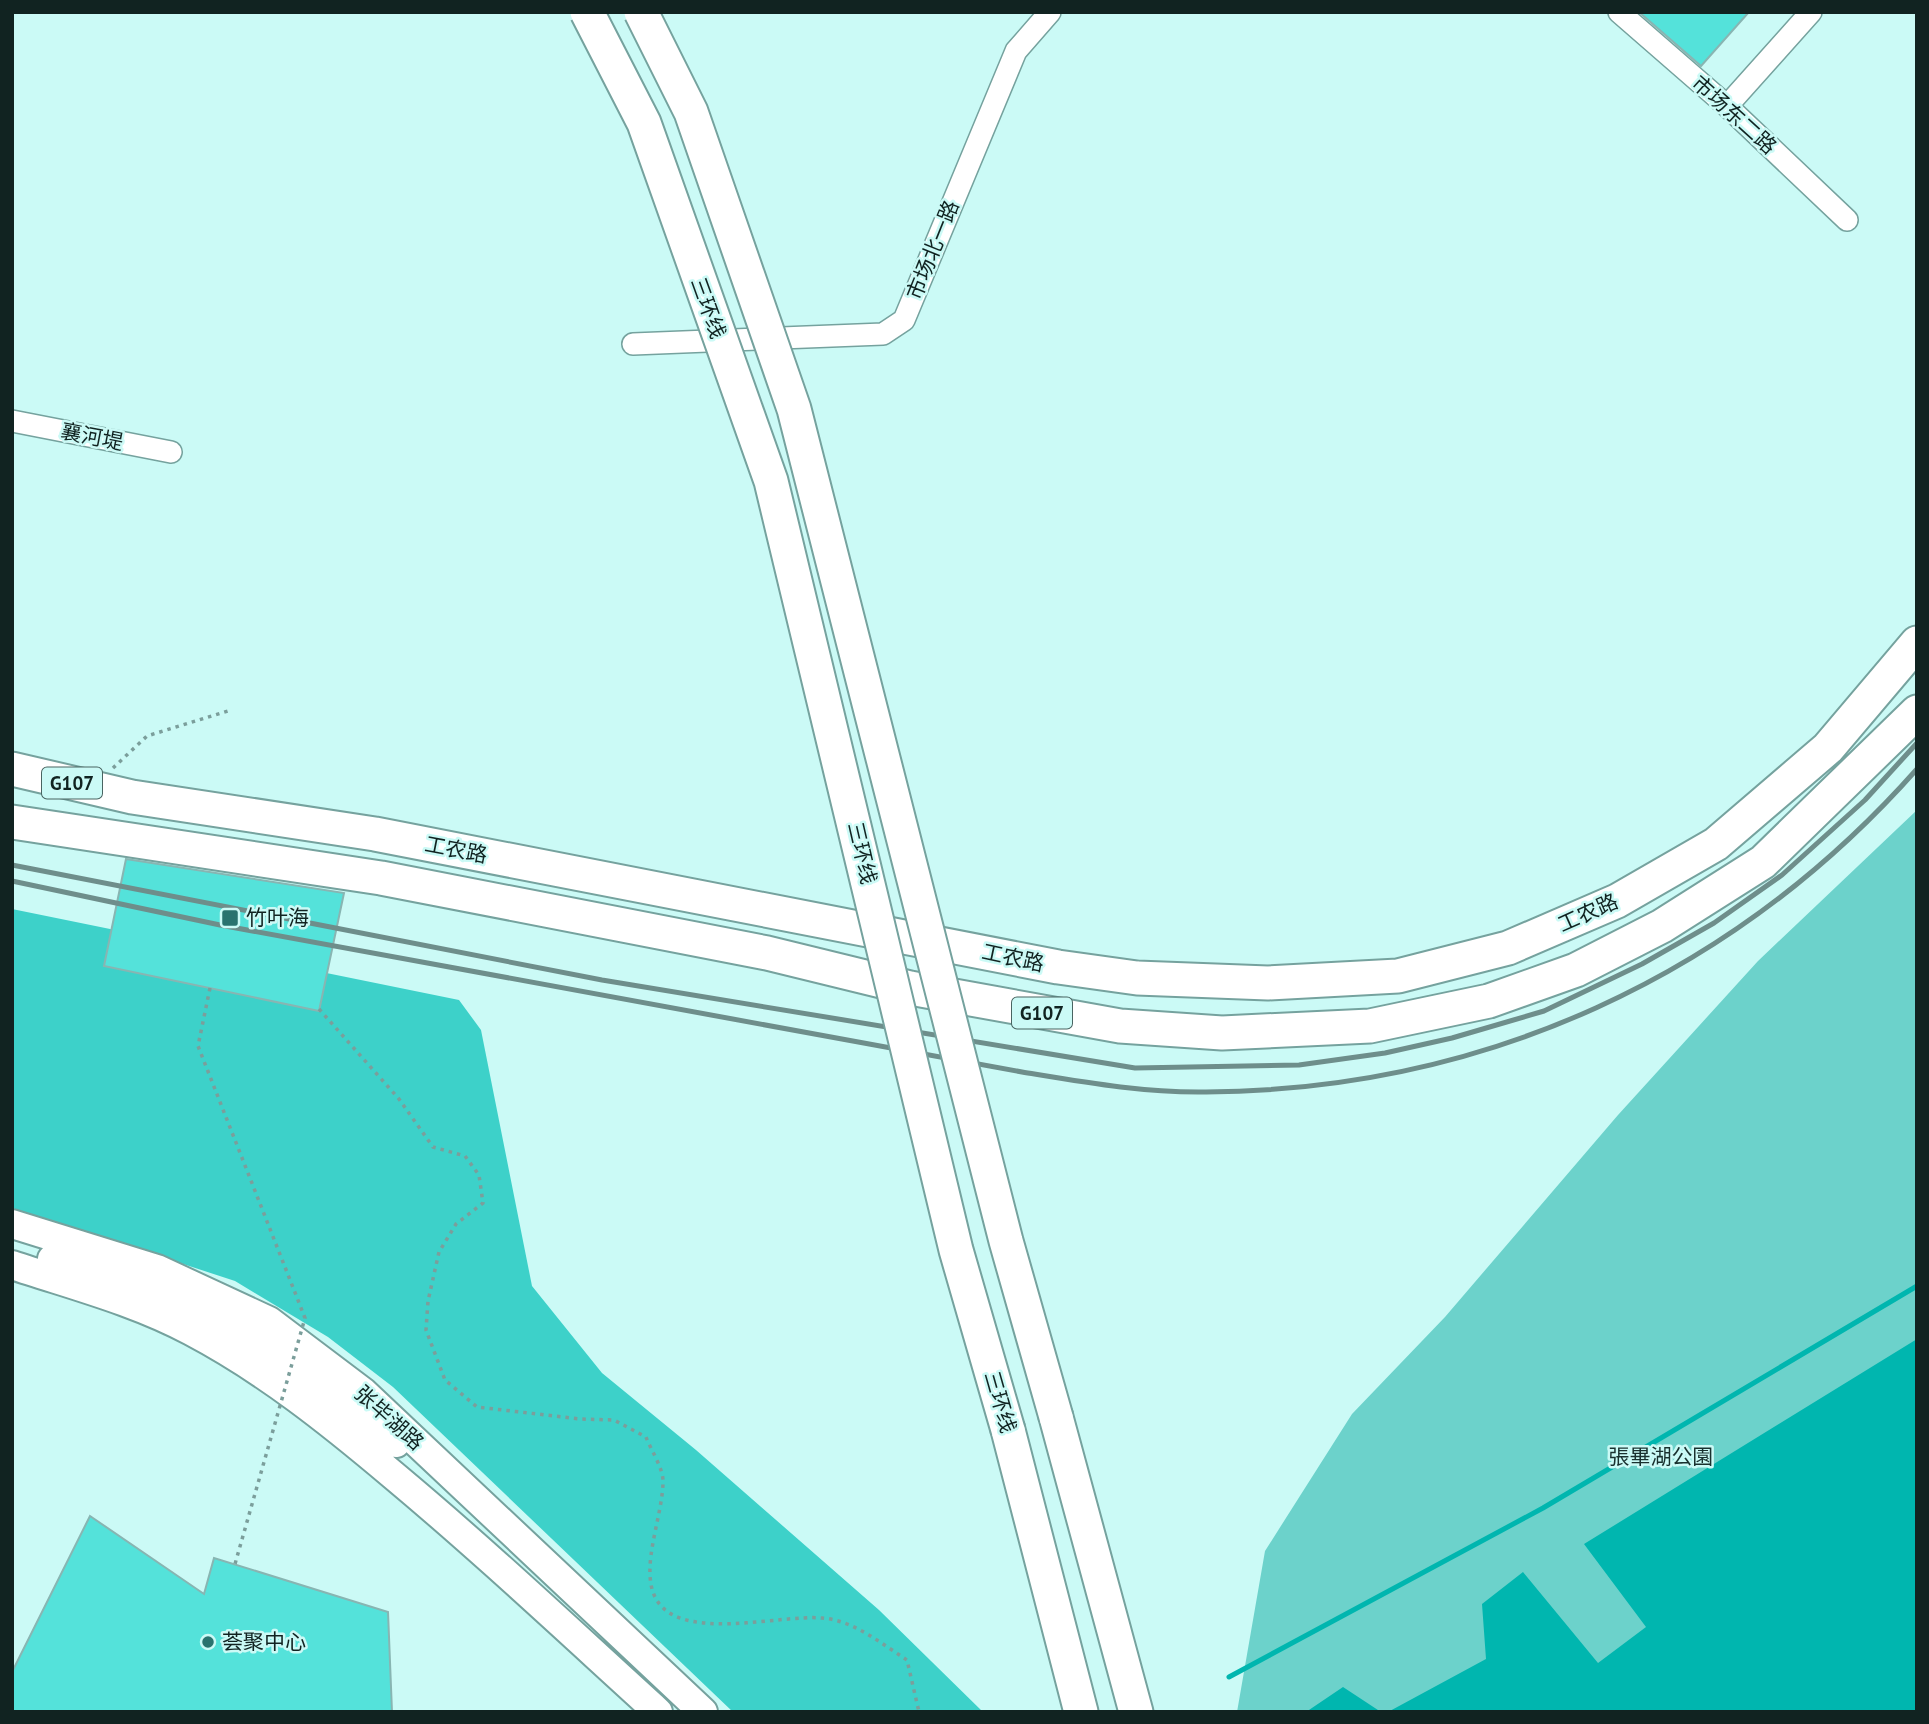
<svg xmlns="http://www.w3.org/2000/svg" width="1929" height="1724" font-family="'PT Sans','Noto Sans SC',sans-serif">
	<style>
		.green { fill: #6cd2cb }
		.forest { fill: #3dd1c9 }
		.water { fill: #00b6af }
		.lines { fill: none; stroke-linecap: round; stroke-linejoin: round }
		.stream { stroke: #00b6af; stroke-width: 5 }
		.building { fill: #54e2da; stroke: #88b5b2; stroke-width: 2 }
		.minor-casing { stroke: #75a29e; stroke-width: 24 }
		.secondary-casing { stroke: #75a29e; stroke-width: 32 }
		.trunk-casing { stroke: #75a29e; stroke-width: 37 }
		.path { stroke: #7b9e9b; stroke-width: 3.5; stroke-dasharray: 3.5 5; stroke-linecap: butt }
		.minor { stroke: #fff; stroke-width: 21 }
		.secondary { stroke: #fff; stroke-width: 28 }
		.trunk { stroke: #fff; stroke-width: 33 }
		.rail { stroke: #6e8e8b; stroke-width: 5 }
		.trunk-bridge-casing { stroke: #75a29e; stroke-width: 37; stroke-linecap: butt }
		.path-bridge { stroke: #7b9e9b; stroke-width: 3.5; stroke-dasharray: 3.5 5; stroke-linecap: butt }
		.trunk-bridge { stroke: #fff; stroke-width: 33 }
		.poi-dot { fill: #29736f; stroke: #cbfaf6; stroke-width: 2.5 }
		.labels { text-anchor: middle; stroke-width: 5; stroke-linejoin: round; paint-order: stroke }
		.shield { fill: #cbfaf6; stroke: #496461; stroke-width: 2 }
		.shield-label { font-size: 19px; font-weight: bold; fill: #112321 }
		.street-label { font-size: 21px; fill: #112321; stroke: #cbfaf6 }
		.poi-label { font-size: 21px; fill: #112321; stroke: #cbfaf6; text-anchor: start }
		.park-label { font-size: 21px; fill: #19312f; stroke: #cbfaf6 }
	</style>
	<rect width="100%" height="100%" fill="#cbfaf6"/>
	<path class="green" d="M1917,810v902h-680l28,-161 87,-137 93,-97 173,-202 140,-154z"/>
	<path class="forest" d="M12,909l447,91 22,30 51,256 70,87 94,77 183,160 104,102h-250l-340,-325 -65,-50 -93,-56 -223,-73z"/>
	<path class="water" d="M1917,1339v373h-529l98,-53 -4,-55 41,-32 75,91 48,-36 -62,-83z
		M1343,1687l38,25h-75z"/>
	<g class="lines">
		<path class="stream" d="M1229,1677l314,-169 374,-222"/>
	</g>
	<path class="building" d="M1639,12h110l-48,54z
		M126,859l218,34 -25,118 -215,-45z
		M90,1516l114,78 10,-36 174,54 4,100h-380v-40z"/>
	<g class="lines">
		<defs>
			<path id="minor" d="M1619,12l108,94 120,114
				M1727,106l84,-94
				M633,344l250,-10 21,-14 112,-269 34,-39
				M12,421l159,31"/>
			<path id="secondary" d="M12,1224l145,45 112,52 94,71 340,320
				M52,1259c93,27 179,64 258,119 30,21 56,45 86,65
				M12,1265c60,20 123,36 179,66 74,39 138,90 202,144 91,76 177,157 265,237"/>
			<path id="trunk" d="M12,769l120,28 243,37 683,133 79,11 131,5 130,-7 110,-28 109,-47 99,-57 112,-96 89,-105
				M12,822l369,56 386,75 143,35 210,38 102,7 148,-7 119,-25 87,-31 86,-44 101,-64 154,-150
				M1056,1417l80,295
				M1008,1430l73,282"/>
		</defs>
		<use href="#minor" class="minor-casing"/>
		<use href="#secondary" class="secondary-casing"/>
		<use href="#trunk" class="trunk-casing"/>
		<path class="path" d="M113,768l34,-32 84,-26
			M319,1009l80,90 34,48 32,9 14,19 4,28 -27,21 -17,28 -11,49 -2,29 19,50 32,27 103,12 34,1 32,17c5,13 17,31 17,44 0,35 -23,85 -8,116 23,47 125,17 167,21 31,2 60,26 85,42l12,52"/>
		<use href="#minor" class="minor"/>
		<use href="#secondary" class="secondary"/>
		<use href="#trunk" class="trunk"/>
		<path class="rail" d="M12,865l590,115 533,88 164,-3 86,-12 67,-15 92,-27 98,-47 72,-41 68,-48 83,-75 52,-57
			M12,881l208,44 802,147c61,10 122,21 184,20 277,-2 527,-115 711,-323"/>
		<defs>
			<path id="trunk-bridge" d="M587,12l57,111 127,358 185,769 52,180
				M641,12l50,100 103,297 212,832 50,176"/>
		</defs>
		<use href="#trunk-bridge" class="trunk-bridge-casing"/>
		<path class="path-bridge" d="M210,988l-12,58 107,272 -70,246"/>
		<use href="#trunk-bridge" class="trunk-bridge"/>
	</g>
	<g class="poi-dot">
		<rect x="221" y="909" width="18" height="18" rx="3.5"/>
		<circle cx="208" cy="1642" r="7"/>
	</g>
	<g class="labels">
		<g class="shield">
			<rect x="42" y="767.5" width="60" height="31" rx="5"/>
			<rect x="1012" y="997.5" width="60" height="31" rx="5"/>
		</g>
		<g class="shield-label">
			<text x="72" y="790">G107</text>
			<text x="1042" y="1020">G107</text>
		</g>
		<g class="street-label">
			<text transform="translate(1734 115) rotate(42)" y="7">市场东二路</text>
			<text transform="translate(933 250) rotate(-68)" y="7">市场北一路</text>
			<text transform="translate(708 308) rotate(70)" y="7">三环线</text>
			<text transform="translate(92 437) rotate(11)" y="7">襄河堤</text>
			<text transform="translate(456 850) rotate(11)" y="7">工农路</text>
			<text transform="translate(862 853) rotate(77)" y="7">三环线</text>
			<text transform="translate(1588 913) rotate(-24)" y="7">工农路</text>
			<text transform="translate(1013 958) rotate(12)" y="7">工农路</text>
			<text transform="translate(1000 1402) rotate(74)" y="7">三环线</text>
			<text transform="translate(389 1418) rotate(42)" y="7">张毕湖路</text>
		</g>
		<g class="poi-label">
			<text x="246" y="925">竹叶海</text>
			<text x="222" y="1649">荟聚中心</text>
		</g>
		<g class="park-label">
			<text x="1661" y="1464">張畢湖公園</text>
		</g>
	</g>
	<rect width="1929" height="1724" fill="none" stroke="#112321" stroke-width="28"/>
</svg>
